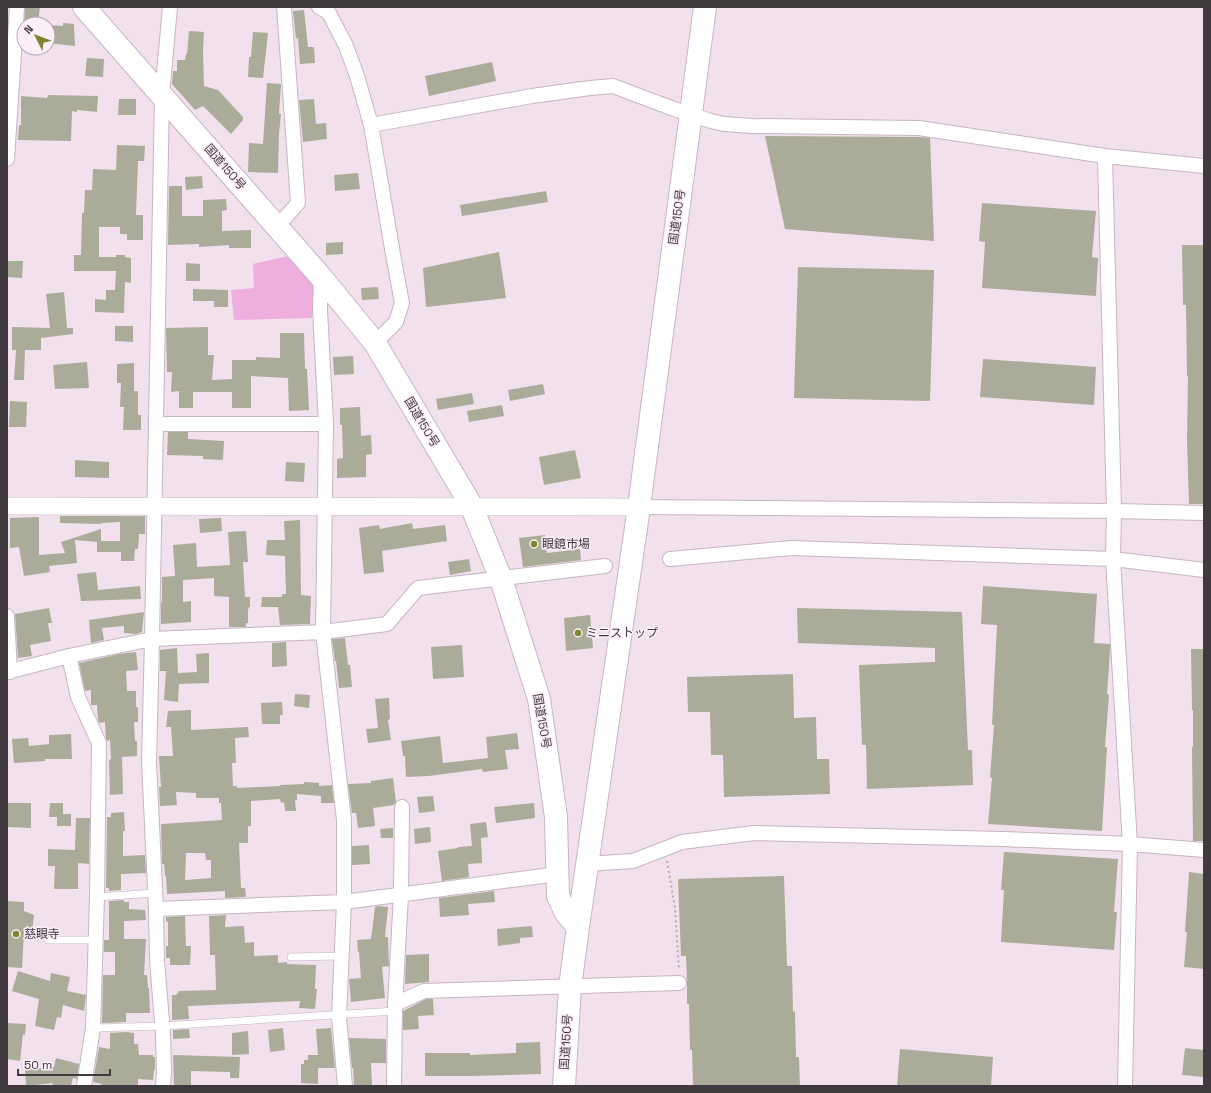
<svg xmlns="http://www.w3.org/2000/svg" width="1211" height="1093" font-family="'Space Grotesk','Noto Sans JP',sans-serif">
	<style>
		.green { fill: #eeafde }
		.building { fill: #aaac99; fill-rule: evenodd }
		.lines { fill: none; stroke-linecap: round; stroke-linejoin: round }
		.service-casing { stroke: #c7b5c2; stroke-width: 8 }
		.minor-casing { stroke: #c7b5c2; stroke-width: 16 }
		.tertiary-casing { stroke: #c7b5c2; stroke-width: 18 }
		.trunk-casing { stroke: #c7b5c2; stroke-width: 24 }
		.path { stroke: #b5a7b1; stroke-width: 2; stroke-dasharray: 2 3; stroke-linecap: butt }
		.service { stroke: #fff; stroke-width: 7 }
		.minor { stroke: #fff; stroke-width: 14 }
		.tertiary { stroke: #fff; stroke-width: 17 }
		.trunk { stroke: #fff; stroke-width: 22 }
		.poi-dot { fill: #7f842f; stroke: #fdeef9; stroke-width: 1.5 }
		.labels { text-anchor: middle; stroke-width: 3; stroke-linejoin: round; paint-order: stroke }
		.street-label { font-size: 12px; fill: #40393e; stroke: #fdeef9 }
		.poi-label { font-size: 12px; fill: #40393e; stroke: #fdeef9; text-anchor: start }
	</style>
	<rect width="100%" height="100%" fill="#f2e0ed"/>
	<path class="green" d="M288,256l28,30 -4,32 -78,2 -3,-30 23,-2 -1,-24z"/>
	<path class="building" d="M25,7h15l-2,17h-14z
		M304,10l4,37h6l1,16 -15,1 -2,-26 -2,1 -3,-28z
		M63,23l11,1 1,22 -27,-3v-18l15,1z
		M189,31l15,1 -1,19 1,35 14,4 25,27v3l-12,14 -28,-28 -8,4 -23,-26 1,-13h4v-11h8l1,-6h1z
		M253,32l15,1 -5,45 -15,-1 1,-20h2z
		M87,58l17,1 -1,18 -18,-1z
		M492,62l4,19 -67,15 -4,-20z
		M267,83l14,1 -2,30h2l-2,20 -1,39 -30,-1 1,-29 14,1z
		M48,95l50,1 -1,16 -20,-2v2l-5,-1 -1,30 -53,-1 1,-15h2v-29l26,2z
		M119,99h17v16h-18z
		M314,99l2,25 10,-1 1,16 -24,3 -4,-42z
		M765,136l155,1 10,1 4,103 -149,-12z
		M117,145l28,1 -1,15h-6l-2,54h7v25h-16v-6h-7v-7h-21v30h17v-2h9v2l6,1v25l-6,-1 -1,31 -29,-1v-13l11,1v-10h9l1,-19h-42v-16h7l1,-42h2l1,-23h7l1,-21 23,1z
		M358,173l2,16 -25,2 -1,-16z
		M202,176l1,12 -17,2 -1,-13z
		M169,186h13v30h21v-16l23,-1 1,11 -5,1v20l29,-1v18h-22v-3l-30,2v-3l-31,1z
		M546,191l2,11 -86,14 -2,-11z
		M982,203l114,8 -4,46 6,1 -2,38 -114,-8 3,-46 -6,-1z
		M343,242v12l-17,1v-12z
		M1182,245h22v259h-15l-2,-63 1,-65h-1l-1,-71h-3z
		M499,252l7,46 -80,9 -3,-39z
		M8,261h15l-1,17 -15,-1z
		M186,263l14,1v17h-14z
		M798,267l136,3 -4,131 -136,-3z
		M378,287l1,12 -17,1 -1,-12z
		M193,289l35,1v17h-14v-6h-21z
		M64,292l3,36h6v6l-32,4v12h-16l-1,30h-10l2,-30h-4v-23l38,1 -4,-34z
		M115,326h18v16l-18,-1z
		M208,327v28h6l-2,25 20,-1v-19h24v-3l24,1v-25h24l1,36h2l2,41 -20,1 -1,-33 -37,-2v32h-19v-16h-39v16h-14v-17l-8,1 1,-20h-5l-1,-44z
		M353,356l1,18 -20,1 -1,-18z
		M983,359l113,8 -2,38 -114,-8z
		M87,362l2,26 -34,1 -2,-24z
		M134,363v28h4v24h3v15h-18l1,-23h-4l1,-24h-4v-19z
		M543,384l2,10 -35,7 -2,-11z
		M472,393l2,11 -36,6 -2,-11z
		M10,401l17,1 -1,25h-17z
		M502,405l2,11 -35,6 -2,-11z
		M360,407l1,29 10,-1 1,19 -6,1v22l-29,1v-19l6,-1 -1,-33h-2v-17z
		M168,432h20v7l36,2 -1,19 -20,-1v-3l-36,-1z
		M575,450l6,28 -37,7 -5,-28z
		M75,460l34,2v16l-34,-1z
		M286,462l19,1 -1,19 -19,-1z
		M60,516h85v18h-6l-1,15h-3l-1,12h-13v-9h-24v-10l-22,-2 2,23 -28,3 1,6 -26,4 -5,-29 -9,1v-30l29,-1v38l26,-2 -4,-11 40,-13v12h19v-19l-19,1v1l-41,-1z
		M221,518l1,13 -22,2 -1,-14z
		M300,520l1,75 10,1 -1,28 -30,1 -2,-18h-17l1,-10h20v-3h4l-1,-38 -19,-1 1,-15h18l-1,-19z
		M412,523l1,6 32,-4 2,16 -65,10 2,21 -20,2 -5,-46 20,-3 1,4z
		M246,531l2,31h-5l2,35h5v10h-1l-1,3v13h-2v4h-17v-30l-15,-1v-18l-31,2v22l8,-1v21l-30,2v-22h1v-25l13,-1 -2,-31 23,-2 1,24 33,-2 -2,-33z
		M545,535l2,18 33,-4 1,11 -58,7 -4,-29z
		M469,559l2,12 -21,4 -2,-13z
		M96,572l2,18 42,-4 1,13 -60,2 -4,-27z
		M983,586l114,8 -3,49 16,1v7l-3,43 2,1 -4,52h2l-5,84 -114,-7 4,-46 -2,-1 4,-52h-2l5,-100 -16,-1z
		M49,608l3,15h-4l3,18 -21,4 2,11 -14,2 -3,-44z
		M797,608l165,4 6,138h4l1,35 -106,4 -1,-44h-4l-3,-80 76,-3v-14l-137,-5z
		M144,612l-2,20 -6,2 -12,-1v-7l-22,2 2,12 -13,3 -2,-23z
		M590,615l3,33 -27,3 -2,-33z
		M345,638l3,27h2l2,22 -13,1 -3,-27h-1l-3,-22z
		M286,642l1,24 -15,1v-24z
		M462,645l2,32 -31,2 -2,-32z
		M177,648l1,25 19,-1 -1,-18 13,-1v30l-30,1 -1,18 -14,-2 2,-29h-6v-21z
		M1191,649h13v192h-11l-1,-94h1v-37h-1z
		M136,652l2,18 -12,1 1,20h9v16h2v15h-4l1,19h2v15l-15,1 1,37 -13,1 -1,-35 2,-1 -1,-19 -3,1 -1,-2 -1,-17 -6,1 -1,-3 -1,-15h-6v-15l-6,1 -6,-28 40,-9z
		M793,674l1,44 22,-1 1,42h12l1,35 -106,3 -1,-42h-12l-1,-43h-22l-1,-35z
		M295,694l15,1 -1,13 -15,-2z
		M389,698l1,21 -2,1 3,20 -23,3 -2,-14 12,-1 -3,-29z
		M282,702l1,13h-3v9h-18l-1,-21z
		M191,710v20l57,-3 1,10 -14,1 1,25h-4l1,23h4v2l43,-2v-1l24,-1v-2l15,1v3l13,-1 2,18h-13v-7l-24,-2v6h-2l1,11h-11l-1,-9 -3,1 -1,-4 -29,2v25h-3v17h-9l2,45h4l1,9 -21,1v-7l-58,3 -1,-18h-1l-1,-12h-2l-1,-40 61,-4 -1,-17h-2v-5h-23v-5l-20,-1 1,13 -17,1 -1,-19h2l-2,-31h14l-2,-29h-5l2,-16zM186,853h19l1,7h5v18l-26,2z
		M517,733l2,16 -14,1 3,19 -25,3 -1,-3 -53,7 -23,1 -1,-21h-2l-2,-15 39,-5 3,27 45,-5 -2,-21z
		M71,734l1,25h-27v2l-31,2 -2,-24 16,-1 1,8 20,-2v-9z
		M393,778l3,24 -2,3 -21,3 2,18 -17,2 -2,-15h-4l-4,-29 23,-1v-2z
		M433,796l2,15 -16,2 -2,-16z
		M7,803h24v25l-24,-1z
		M50,803h13v11h8v12h-14v-9h-8z
		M534,803l1,15 -39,5 -2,-16z
		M124,812l1,19h-2v25l22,-1 1,18 -25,1v16l-12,1v-3h-3l1,-71h4v-4z
		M76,818h14l-1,46 -11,-1v26h-24l1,-23h-7v-17l27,1z
		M486,822l2,15 -7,1 1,25 -14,1 1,13 -27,4 -4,-30 20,-3v-1l14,-1 -2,-22z
		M430,827l1,15 -16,2 -1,-15z
		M393,828v10h-12l-1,-9z
		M369,845l1,19 -18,1v-19z
		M1004,852l114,7 -4,53h3l-3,38 -113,-8 3,-52h-3z
		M1189,872l15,2v95l-20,-2 3,-35h-2z
		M784,876l3,90h5l1,46 2,-1 1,46h3l1,29h-107l-1,-36h-2l-1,-46h-2v-21l-1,-27h-5l-3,-77z
		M494,891l1,11 -27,2 1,11 -29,2 -1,-19z
		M124,900v2h5v7l16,1 1,10 -22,1v18h22l-2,36h3l1,13h1l1,25h-24v9l-24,1 1,-48h12v-23h-11v-12h5v-39z
		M7,901l17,1v9l10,4 -2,17h-8l-2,36 -15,-1z
		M378,906l10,1 -3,30h3l1,29 -7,1 3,31 -34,4 -2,-23 12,-1 -2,-26h-1l-1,-12 14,-1 4,-32z
		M226,915l-1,12 19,-1 1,17 9,-1v14l24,-1v8l9,-1v2l29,1 -1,24h2l-2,20 -16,-1 1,-7 -112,5 1,13 -17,1v-25h4l3,-4 37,-1 -1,-35h-5l-1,-39z
		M185,916l1,30h5l-1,19h-20v-7h-4v-12h2v-24l-2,-1v-4z
		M532,926l1,11 -13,1v5l-22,3 -1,-17z
		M429,954v28l-24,2 1,-29z
		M18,971l32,10 1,-8 19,4 -3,14 19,4 -2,16 -21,-6 -2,13 -4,-1 -3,13 -19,-4 4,-27 -27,-8z
		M426,999h7l1,16 -16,1 1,13 -16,1v-19z
		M7,1023l19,1 -1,11 -2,-1 -3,27 -13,-2z
		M283,1028l2,22 -15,2 -2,-22z
		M331,1028l4,40h-17v16l-17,-1v-19h3v-4h4v-5h10l-2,-26z
		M189,1029l1,9 -17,1v-9z
		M248,1031l1,23 -17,1v-22z
		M126,1032l8,1v11h4l1,11h14v2h2v13h-1l-1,10 -15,-1v7h-36v-2l-9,-2 6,-35 11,2v-16z
		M349,1038l37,1v24h-15l1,23h-18l-1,-18h-1z
		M540,1042l1,32 -69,2h-47v-23h45v2l46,-2v-10z
		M1185,1048l19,2v27l-22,-2z
		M900,1049l93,8 -2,29h-94z
		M173,1055l67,2 -1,21h-9v-6l-39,-1v15h-17z
		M56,1058l23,6 -2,15 -4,-1 -2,8h-19l1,-3 -27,3 -1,-16 29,-3z"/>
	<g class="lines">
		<defs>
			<path id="service" d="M97,897l58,-4
				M48,940h47
				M291,957l51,-1
				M93,1028l69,-2 233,-15"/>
			<path id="minor" d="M319,7l10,6 17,33 11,30 14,49 23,135 8,43 -6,19 -21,21
				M371,125l161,-29 58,-8 23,-2 61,23 37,12 13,3 28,2 167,2 186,28 99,10
				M1105,156l9,355 -1,48 17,285 -5,242
				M7,159l10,-152
				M277,227l21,-24 -14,-196
				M321,277l-1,33 6,114 -3,208 21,188v82l-5,115 6,69
				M156,424h170
				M639,507l475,4 90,2
				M670,559l121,-11 322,11 91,11
				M7,616l3,56
				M69,656l9,41 21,46 -2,154 -4,131 -9,58
				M7,672l62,-16 83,-17 171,-7 64,-8 31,-36 187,-22
				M587,864l46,-3 49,-19 72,-9 248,6 128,5 74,6
				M156,909l188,-7 214,-28
				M395,1004l29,-13 255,-8
				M163,1086l1,-14 -1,-39 -6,-72 -1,-52 -7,-147 3,-123 10,-544 8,-88
				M394,1086l1,-82 6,-109 1,-88"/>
			<path id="tertiary" d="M7,506l632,1"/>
			<path id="trunk" d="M84,7l237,270 54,66 96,162 30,74 38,120 17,118 2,79 8,17 12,14
				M564,1086l6,-99 8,-60 61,-420 66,-500"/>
		</defs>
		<use href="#service" class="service-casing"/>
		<use href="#minor" class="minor-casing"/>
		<use href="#tertiary" class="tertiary-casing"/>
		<use href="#trunk" class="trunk-casing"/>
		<path class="path" d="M667,861l8,47 4,62"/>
		<use href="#service" class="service"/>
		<use href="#minor" class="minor"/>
		<use href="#tertiary" class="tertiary"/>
		<use href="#trunk" class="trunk"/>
	</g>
	<g class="poi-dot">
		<circle cx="534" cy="544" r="4"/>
		<circle cx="578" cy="633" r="4"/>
		<circle cx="16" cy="934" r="4"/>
	</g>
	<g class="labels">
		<g class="street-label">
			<text transform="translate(225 167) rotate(49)" y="4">国道150号</text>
			<text transform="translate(677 217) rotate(-82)" y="4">国道150号</text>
			<text transform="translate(422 422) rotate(59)" y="4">国道150号</text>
			<text transform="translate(542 721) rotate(80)" y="4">国道150号</text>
			<text transform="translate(566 1042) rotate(-86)" y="4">国道150号</text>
		</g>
		<g class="poi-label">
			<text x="542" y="548">眼鏡市場</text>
			<text x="586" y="637">ミニストップ</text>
			<text x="24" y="938">慈眼寺</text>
		</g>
	</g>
	<rect width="1211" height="1093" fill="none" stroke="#40393e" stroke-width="16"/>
	<g transform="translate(36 36) rotate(312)"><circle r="19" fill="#fdeef9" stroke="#b1a6ae"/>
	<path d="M0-3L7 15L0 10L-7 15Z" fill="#7f842f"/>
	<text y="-6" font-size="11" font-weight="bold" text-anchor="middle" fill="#40393e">N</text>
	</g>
	<path d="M18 1069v6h92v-6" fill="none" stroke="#40393e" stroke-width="2"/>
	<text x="24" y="1069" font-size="12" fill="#40393e" stroke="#fdeef9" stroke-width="3" paint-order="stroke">50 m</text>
</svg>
